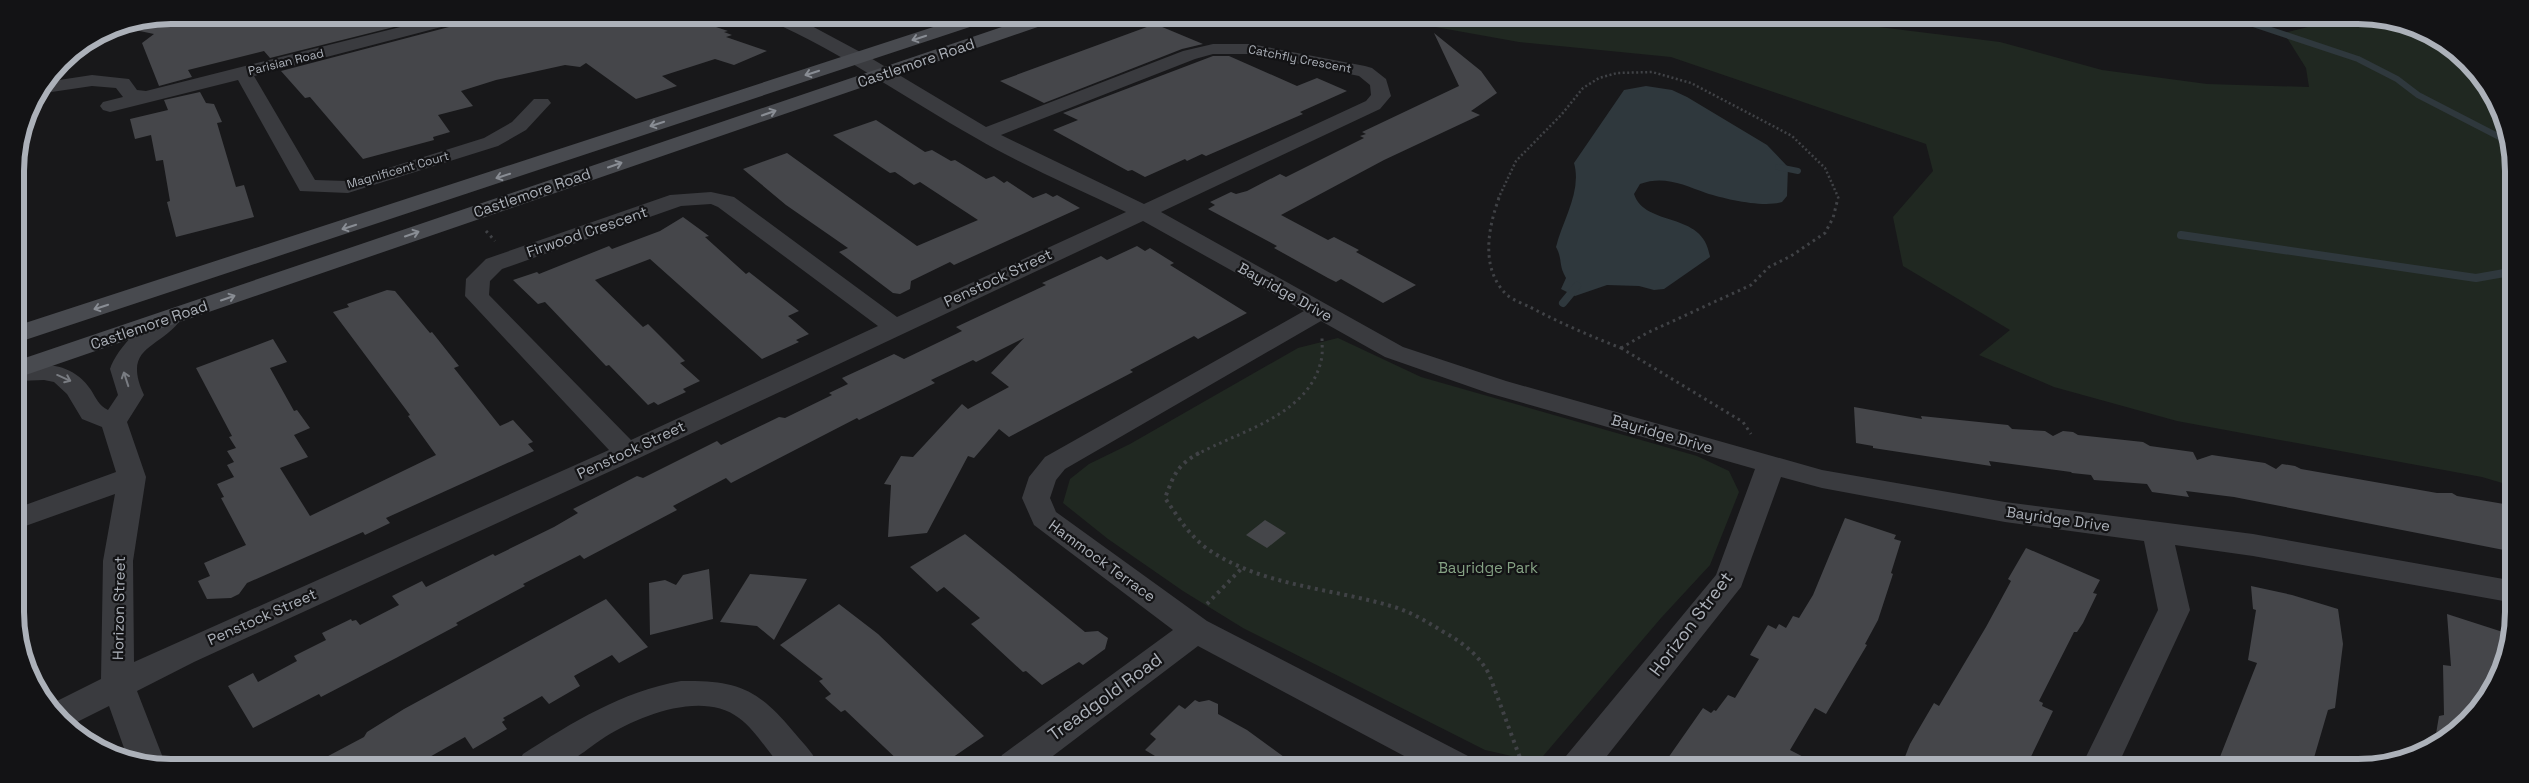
<svg xmlns="http://www.w3.org/2000/svg" width="2529" height="783" font-family="'Space Grotesk',sans-serif">
	<style>
		.green { fill: #202821 }
		.water { fill: #2f383d }
		.lines { fill: none; stroke-linecap: round; stroke-linejoin: round }
		.stream-far1 { stroke: #2f383d; stroke-width: 6 }
		.stream { stroke: #2f383d; stroke-width: 8 }
		.building { fill: #45464a }
		.path-far2 { stroke: #404246; stroke-width: 2.5; stroke-dasharray: 2 2.5; stroke-linecap: butt }
		.path-far1 { stroke: #404246; stroke-width: 3; stroke-dasharray: 2.5 4; stroke-linecap: butt }
		.path { stroke: #404246; stroke-width: 4; stroke-dasharray: 3 4.5; stroke-linecap: butt }
		.minor { fill: #3a3b3f; fill-rule: evenodd }
		.secondary { fill: #484a4f; fill-rule: evenodd }
		.oneway { stroke: #898d94 }
		.oneway2 { stroke: #797c82 }
		.labels { text-anchor: middle; stroke-width: 4.5; stroke-linejoin: round; paint-order: stroke }
		.far-street-label { font-size: 12px; fill: #acb1b9; stroke: #131315 }
		.street-label { font-size: 15px; fill: #acb1b9; stroke: #131315 }
		.park-label { font-size: 15px; fill: #85a284; stroke: #131315 }
		.near-street-label { font-size: 18px; fill: #acb1b9; stroke: #131315 }
		.rim { fill: none; stroke: #acb1b9; stroke-width: 6 }
	</style>
	<rect width="100%" height="100%" fill="#18181a"/>
	<path class="green" d="M1397,18l361,1 35,7 86,1 121,15 102,28 105,14 102,3 -3,-19 -22,-35 52,-13h16l98,26 25,22 36,73 -2,344 -27,-8 -305,-56 -123,-34 -75,-32 31,-25 -107,-64 -10,-49 40,-46 -7,-27 -255,-87 -152,-15 -106,-19z
		M1338,338l83,39 276,79 32,15 10,21 -29,73 -49,53 -123,144 -53,-12 -242,-122 -60,-37 -75,-52 -45,-36 7,-24 19,-15 41,-20 168,-96z"/>
	<path class="water" d="M1646,86l26,4 15,7 80,48 21,22 -1,29 -5,6c-19,6 -57,-3 -76,-9 -22,-8 -42,-18 -66,-9l-6,10c11,34 70,16 76,63l-46,32 -10,1 -15,-4 -32,-1 -32,11 -14,-7 5,-11c-8,-14 -3,-18 -10,-31 7,-28 26,-56 18,-84l50,-73z"/>
	<g class="lines">
		<path class="stream-far1" d="M2241,20l117,39 39,20 21,16 93,48
			M1778,167l20,4"/>
		<path class="stream" d="M2181,235l295,43 34,-6
			M1563,303l14,-17"/>
	</g>
	<path class="building" d="M171,15h193l74,1 -168,42 -6,-7 -76,19 4,7 -33,9 -17,-43 12,-9 -38,-8z
		M473,16h257l-20,9 18,6 -4,1 8,3 -6,2 41,14 -33,14 -19,-6 -53,17 15,10 -41,13 -50,-36 -6,4 -15,-2 -69,15 -35,11 12,15 -35,9 12,17 -17,5 1,3 -71,19 -53,-62 -5,1 -24,-27 187,-49z
		M1155,24l48,20 -21,5 -138,54 -44,-22z
		M1434,33l47,38 16,22 -26,18 9,4 -96,45 -103,55 47,25 6,-3 25,13 -3,2 60,33 -33,18 -42,-24 -5,3 -8,-4 -54,-30 3,-2 -69,-37 7,-4 -5,-3 21,-10 5,2 11,-3 33,-17 6,3 78,-39 -4,-2 6,-2 -4,-2 97,-46z
		M1213,56h16l68,30 20,-8 30,13 -47,21 3,2 -97,42 -4,-2 -15,7 -2,-2 -40,18 -13,-7 -4,1 -75,-41 25,-10 -15,-7z
		M200,92l6,11 8,1 8,18 -5,1 19,64 8,-2 10,32 -78,20 -9,-35 3,-1 -7,-41 -7,1 -5,-26 -16,4 -5,-20 38,-9 -4,-10z
		M876,120l49,32 7,-2 19,11 4,-1 31,19 8,-3 10,7 3,-2 26,17 13,-5 7,4 4,-2 23,13 -126,57 -4,-3 -39,19 -1,8 -10,5 -7,-1 -54,-41 9,-4 -62,-43 -43,-36 44,-16 130,93 61,-26 -58,-38 -6,3 -19,-13 -5,1 -57,-38z
		M683,217l26,19 -4,1 41,37 3,-2 50,39 -11,5 21,18 -13,6 3,2 -37,17 -112,-100 -55,21 48,47 5,-3 37,37 -5,2 20,18 -17,8 3,3 -28,13 -4,-3 -6,3 -39,-40 -3,1 -61,-64 -7,2 -25,-24 24,-8 2,2 70,-28 3,3 48,-18z
		M1137,246l8,5 5,-3 24,15 -4,2 77,48 -49,26 -4,-3 -47,25 -17,9 3,2 -124,65 -10,-8 -25,29 -6,-2 -41,77 -39,4 3,-52 -7,-1 17,-28 12,1 49,-53 6,5 41,-22 -18,-14 33,-35 -48,24 -3,-2 -42,20 4,3 -76,37 -2,-2 -126,65 -5,-5 -53,28 4,4 -93,49 -4,-4 -57,29 2,2 -69,37 2,2 -62,33 -75,39 -2,-3 -66,34 -25,-42 25,-13 5,9 39,-21 -3,-5 32,-16 -4,-7 29,-14 1,2 4,-1 4,5 39,-20 -7,-9 30,-15 4,6 67,-33 2,2 59,-29 24,-14 -5,-4 64,-33 6,2 74,-37 4,4 58,-28 6,1 47,-23 -3,-2 19,-9 -6,-6 52,-24 10,5 58,-28 -6,-4 90,-42 -4,-2 59,-27 6,4z
		M387,290l8,1 35,42 2,-1 27,34 -5,2 46,58 13,-6 20,22 -5,2 6,7 -148,67 4,5 -25,12 -2,-3 -116,51 -8,11 -8,4 -24,1 -9,-18 12,-5 -6,-13 42,-18 -25,-47 3,-1 -7,-13 17,-7 -7,-12 7,-3 -7,-11 9,-3 -7,-11 3,-1 -36,-68 77,-29 14,23 -17,6 24,43 3,-1 13,18 -16,7 14,22 -28,11 30,48 126,-61 -28,-39 2,-1 -77,-103 16,-5 -2,-3z
		M1854,407l68,12 -1,-3 87,9 4,4 33,2 8,5 10,-5 10,1 5,3 65,7 7,4 43,6 4,8 15,-5 53,8 11,6 6,-5 13,2 6,3 136,24h15l5,3 47,8 5,8v39l-275,-54 -48,-6 3,6 -37,-5 -5,-8 -53,-4 -3,-5 -19,-2 -1,-1 -82,-11 2,5 -118,-18v-2l-17,-3z
		M1845,518l51,17 -2,4 7,2 -10,32 2,1 -15,46 -13,24 2,1 -41,69 -11,-6 -25,42 31,16h-138l-15,-8 35,-50 8,5 3,-3 2,1 12,-16 7,3 24,-39 -9,-4 18,-30 8,4 3,-5 7,4 7,-12 6,2 14,-23z
		M1265,520l21,13 -19,15 -21,-13z
		M965,534l120,98 13,-1 10,7 -3,11 -22,16 -4,-3 -37,23 -16,-14 -3,1 -52,-48 9,-6 -36,-31 -7,5 -27,-25z
		M2026,548l74,32 -7,13 4,1 -14,29 -6,9h-3l-35,69 4,2 -1,3 11,5 -27,56h-125l9,-23 24,-41 5,3 47,-79 25,-46 -3,-2z
		M709,569l4,50 -63,16 -1,-52 16,-3 11,5 7,-10z
		M750,574l57,5 -33,61 -17,-14 -37,-4z
		M2251,586l41,9 46,14 5,35 -8,64 -7,2 -17,58 -95,-1 41,-104 -9,-3 8,-50 -3,-1z
		M606,599l42,48 -29,16 -7,-8 -38,21 6,10 -31,18 -7,-8 -39,22 2,2 -3,2 5,7 -34,20 -8,-12 -46,26h-104l49,-26 3,-5 37,-23z
		M839,604l39,30 106,102 -41,28h-41l-57,-54 -4,2 -16,-14 6,-4 -12,-13 4,-2 -43,-34z
		M2447,614l62,20v19l-21,45 -35,38 -19,10 5,-30 5,-1 -1,-50 8,1z
		M1195,700l4,2 10,-2 9,4v10l29,16 48,35h-125l-25,-15 11,-11 -6,-5 29,-29 6,4z"/>
	<g class="lines">
		<path class="path-far2" d="M1498,199l18,-38 46,-47 21,-26 16,-10 18,-5 35,-1 39,11 101,53 33,32 14,31"/>
		<path class="path-far1" d="M1499,198c-11,30 -19,71 8,97 6,5 16,9 23,12 30,16 60,29 91,41
			M486,231l9,10
			M1621,348l122,74 8,12
			M1621,348l26,-15 104,-48 18,-18 22,-11 34,-23 8,-15 5,-20
			M1196,455c43,-24 112,-39 125,-94 2,-7 1,-16 1,-23"/>
		<path class="path" d="M1199,453c-23,13 -25,22 -34,45 13,19 25,39 44,52 54,36 121,38 182,56 18,5 35,15 51,25 20,11 36,23 47,43l34,92
			M1207,604l35,-36"/>
		<path class="minor" d="M444,16h27l-3,4 -214,56 61,104 32,1 137,-43 28,-16 22,-23h14l3,4 -25,27 -28,16 -150,47 -48,-2 -62,-111 -128,32 -7,-2 -3,-4 3,-4 20,-5 -7,-9 -24,-2 -54,8 8,-12 46,-7 37,4 8,11 9,1z
			M766,16h24l18,8 56,30 122,73 197,-76 30,-7h38l114,22 7,2 14,11 5,17 -11,13 -219,103 242,135 103,34 316,89 183,32 248,32 256,46v22l-256,-46 -78,-11 15,65 -73,157h-36l77,-157 -14,-69 -139,-19 -183,-34 -41,-11 -40,110 -142,179h-39l6,-10 150,-181 39,-106 -267,-76 -103,-36 -64,-36 -256,148 -9,11 -6,18 6,14 151,109 261,135 5,10h-50l-225,-120 -157,119h-44l5,-10 171,-125 -139,-105 -12,-27 7,-21 16,-20 259,-146 -161,-90 -506,238 -443,203 -57,29 28,72 -36,-1 -20,-56 -42,21 -13,-12 -5,-10 52,-26 2,-118 12,-67 -98,35v-21l99,-36 -14,-45 -20,-8 -15,-25 -13,-12 -10,-2 -27,1 -1,-16c30,-2 57,-2 75,25 5,8 8,16 17,20l10,-15 -8,-26c7,-22 44,-62 69,-56l3,5c-22,32 -61,27 -38,77l-17,27 19,55 -13,84 1,101 475,-212 -144,-154 1,-17 20,-20 184,-64 41,-3 23,5 163,120 229,-105c-50,-24 -102,-46 -150,-74 -70,-39 -134,-86 -208,-118zM1213,54h38l108,22 11,9 1,10 -5,6 -222,103 -143,-69 194,-76zM711,204l7,3 160,119 -247,114 -142,-145 1,-14 12,-12 179,-63z
			M681,681c55,-1 76,7 111,49 9,11 20,21 26,34h-39c-13,-15 -24,-34 -40,-46 -37,-28 -100,-2 -134,19 -11,7 -30,23 -41,27 -13,3 -33,0 -46,-1l5,-9c50,-32 98,-62 158,-73z"/>
		<path class="secondary" d="M964,17h27l-3,4 -972,322v-17z
			M1031,17h27l-3,4 -1038,357 -1,-17z"/>
	</g>
	<defs><path id="oneway-shaft" d="M-6 0H5M1.5-3L5.5 0L1.5 3" fill="none" stroke-width="1.6" stroke-linecap="round" stroke-linejoin="round" transform="scale(1.25)"/></defs>
	<g class="oneway">
		<use href="#oneway-shaft" transform="translate(919 38) rotate(162)"/>
		<use href="#oneway-shaft" transform="translate(812 73) rotate(162)"/>
		<use href="#oneway-shaft" transform="translate(769 113) rotate(-19)"/>
		<use href="#oneway-shaft" transform="translate(657 124) rotate(162)"/>
		<use href="#oneway-shaft" transform="translate(615 165) rotate(-19)"/>
		<use href="#oneway-shaft" transform="translate(503 176) rotate(162)"/>
		<use href="#oneway-shaft" transform="translate(349 227) rotate(162)"/>
		<use href="#oneway-shaft" transform="translate(412 234) rotate(-19)"/>
		<use href="#oneway-shaft" transform="translate(228 298) rotate(-19)"/>
		<use href="#oneway-shaft" transform="translate(101 307) rotate(162)"/>
	</g>
	<g class="oneway2">
		<use href="#oneway-shaft" transform="translate(64 378) rotate(24)"/>
		<use href="#oneway-shaft" transform="translate(126 379) rotate(-108)"/>
	</g>
	<g class="labels">
		<g class="far-street-label">
			<text transform="translate(1300 59) rotate(11)" y="4">Catchfly Crescent</text>
			<text transform="translate(286 62) rotate(-14)" y="4">Parisian Road</text>
			<text transform="translate(398 170) rotate(-16)" y="4">Magnificent Court</text>
		</g>
		<g class="street-label">
			<text transform="translate(916 63) rotate(-19)" y="5">Castlemore Road</text>
			<text transform="translate(532 193) rotate(-19)" y="5">Castlemore Road</text>
			<text transform="translate(587 232) rotate(-19)" y="5">Firwood Crescent</text>
			<text transform="translate(998 278) rotate(-25)" y="5">Penstock Street</text>
			<text transform="translate(1285 292) rotate(29)" y="5">Bayridge Drive</text>
			<text transform="translate(149 325) rotate(-19)" y="5">Castlemore Road</text>
			<text transform="translate(1662 434) rotate(16)" y="5">Bayridge Drive</text>
			<text transform="translate(631 450) rotate(-25)" y="5">Penstock Street</text>
			<text transform="translate(2058 519) rotate(8)" y="5">Bayridge Drive</text>
			<text transform="translate(1102 561) rotate(36)" y="5">Hammock Terrace</text>
			<text transform="translate(119 608) rotate(-89)" y="5">Horizon Street</text>
			<text transform="translate(262 617) rotate(-24)" y="5">Penstock Street</text>
		</g>
		<g class="park-label">
			<text x="1488" y="573">Bayridge Park</text>
		</g>
		<g class="near-street-label">
			<text transform="translate(1691 624) rotate(-53)" y="6">Horizon Street</text>
			<text transform="translate(1105 697) rotate(-36)" y="6">Treadgold Road</text>
		</g>
	</g>
	<path d="M0 0H2529V783H0ZM171 24H2358A147 147 0 0 1 2505 171V612A147 147 0 0 1 2358 759H171A147 147 0 0 1 24 612V171A147 147 0 0 1 171 24Z" fill="#131315" fill-rule="evenodd"/>
	<path class="rim" d="M171 24H2358A147 147 0 0 1 2505 171V612A147 147 0 0 1 2358 759H171A147 147 0 0 1 24 612V171A147 147 0 0 1 171 24Z"/>
</svg>
